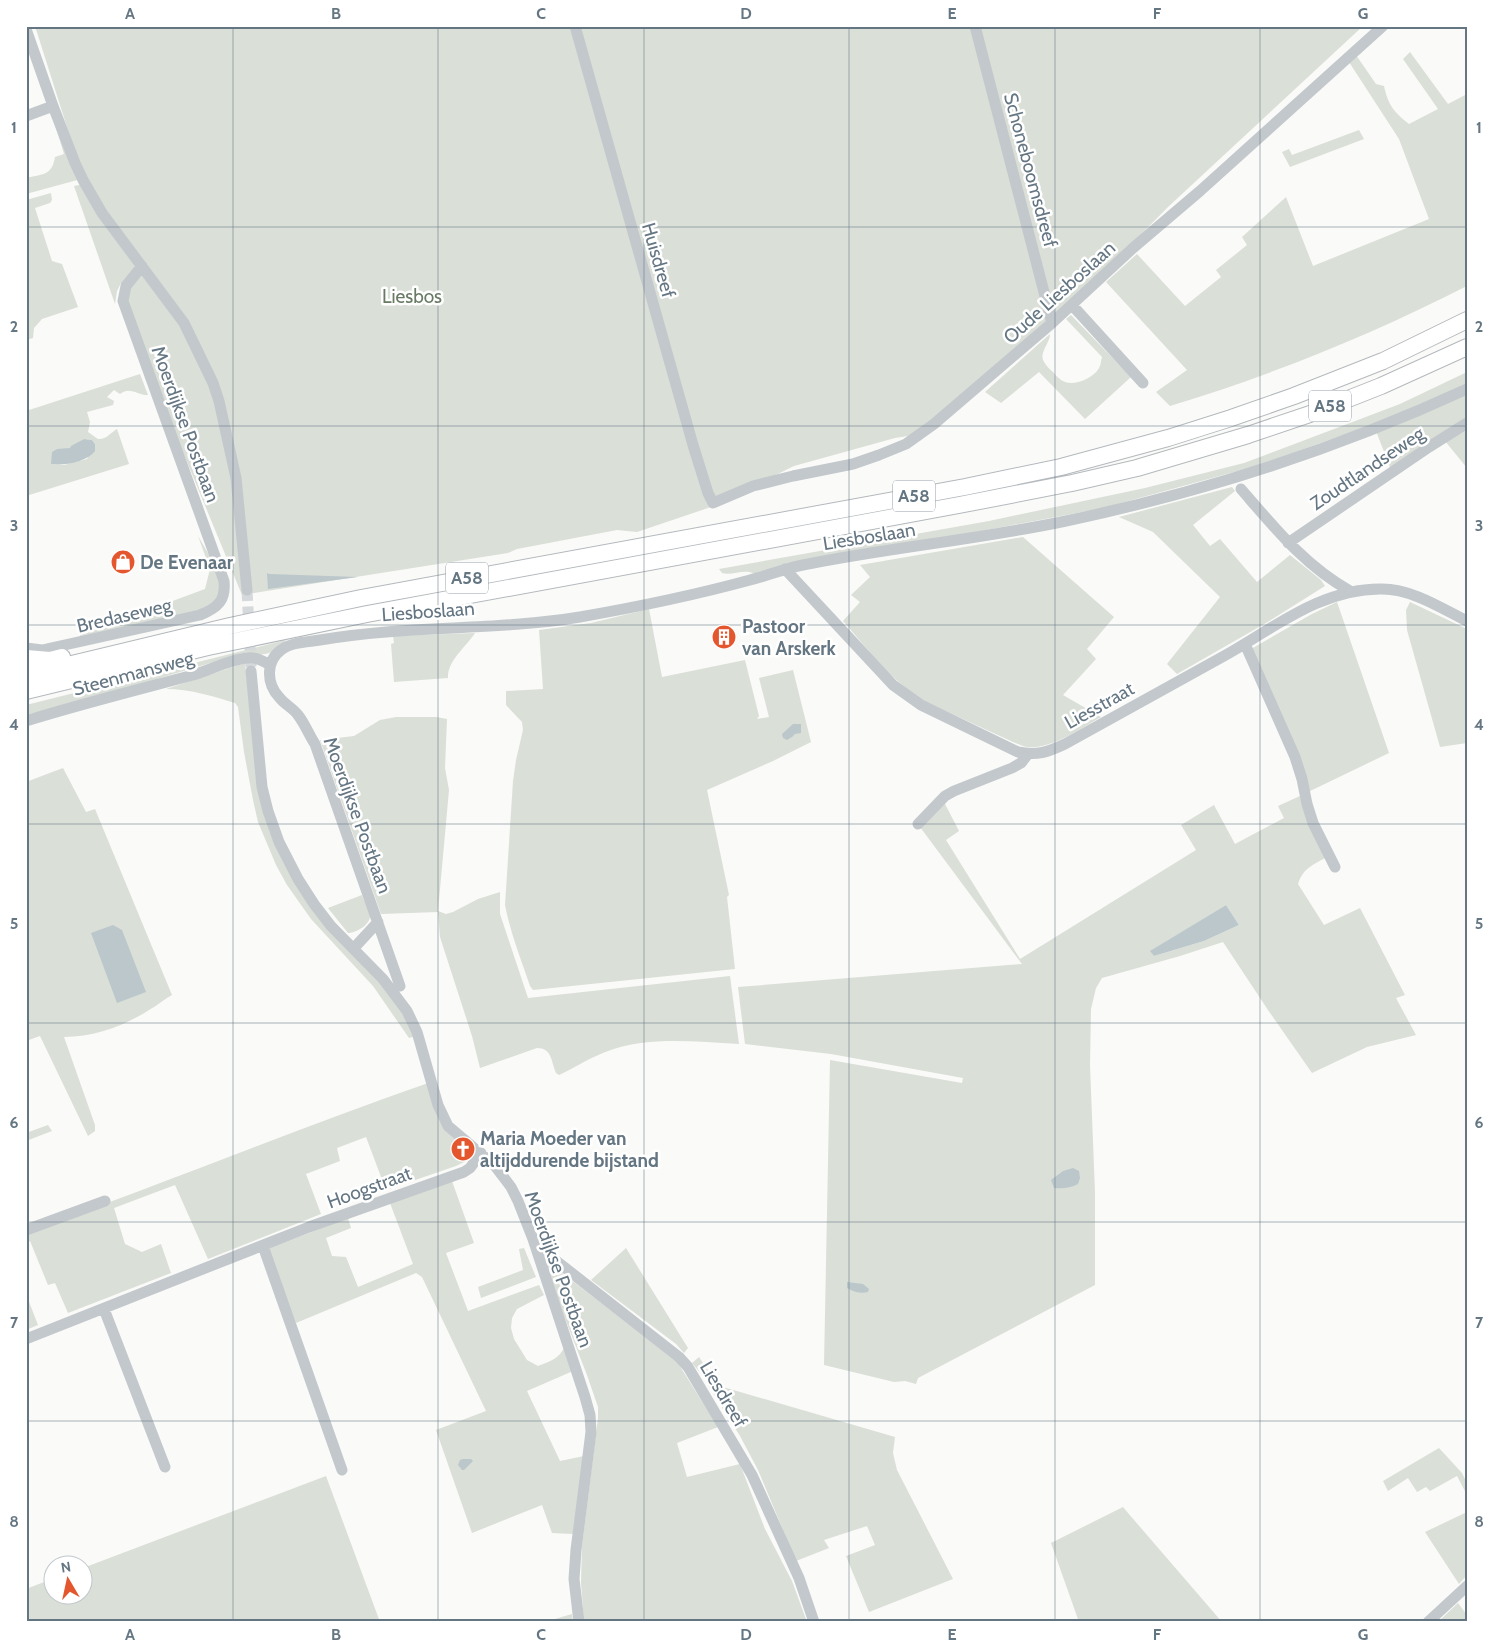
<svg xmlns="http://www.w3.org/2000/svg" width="1493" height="1648" font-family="Cabin,sans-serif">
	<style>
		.green { fill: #dadfd7; fill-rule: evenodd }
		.water { fill: #bbc7cb }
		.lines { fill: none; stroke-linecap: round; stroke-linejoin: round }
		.minor-tunnel { stroke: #d5d9db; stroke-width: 11; stroke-dasharray: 11 5.5; stroke-linecap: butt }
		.highway-casing { stroke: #b4b9bd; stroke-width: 18 }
		.minor { stroke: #c3c8cc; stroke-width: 11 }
		.highway { stroke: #fff; stroke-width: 16 }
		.grid { fill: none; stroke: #657683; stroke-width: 1; stroke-opacity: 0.55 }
		.labels { text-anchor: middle; stroke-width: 5; stroke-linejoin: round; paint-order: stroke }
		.shield { fill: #fff; stroke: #939fa8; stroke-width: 1 }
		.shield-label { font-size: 18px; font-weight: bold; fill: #657683 }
		.street-label { font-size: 19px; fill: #657683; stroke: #fff }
		.park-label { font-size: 19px; fill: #687a64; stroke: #fff }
		.poi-label { font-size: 19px; font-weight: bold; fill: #657683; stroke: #fff; text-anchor: start }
		.neatline { fill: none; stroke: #657683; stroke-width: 2 }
		.grid-label { font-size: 16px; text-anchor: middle; font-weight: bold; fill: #657683 }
	</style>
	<rect width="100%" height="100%" fill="#fafaf8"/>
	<path class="green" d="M35,26h1328l-195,181 -75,76 -166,150 -32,5 -101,28 -86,42 -71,24 -20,-2 -100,19 -9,4 -266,42 -67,-162 -54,-150 -4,8 -2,13 -41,-118 11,-2z
		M1410,52l38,52 19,-10v192c-96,49 -195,89 -297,120l-14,-14 31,-22 -81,-88 31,-28 48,52 36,-29 -5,-7 31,-25 -5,-8 44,-40 27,69 116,-47 -30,-80 -50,-77 7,-7 20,29 8,2c4,19 10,26 25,38l29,-15 -35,-50z
		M50,109l31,70 -55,15v-16c16,-4 26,-2 29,-21l9,-3z
		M1359,130l5,9 -74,28 -8,-15 7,-3 3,6z
		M51,193l1,7 -2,3 -15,5 17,53 10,3 16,43 -36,12 -8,9 -1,10 -7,2v-140z
		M1071,315l60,62 -46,42 -46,-47 -38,31 -16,-11 65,-58c0,9 -10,17 -7,26 2,4 6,9 10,12 3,4 7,8 12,10 10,4 29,-4 34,-14 2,-3 2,-8 3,-11l-36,-38z
		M1467,372v13l-82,35 -129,46 -153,42 -348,66c-11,-6 -22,2 -33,-1l-3,-4 270,-48 156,-33 99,-25 156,-59z
		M140,374l8,21c-11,0 -18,-9 -28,-1l-6,-4 -7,7 7,4 -1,4 -26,7 3,10 -2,10 10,7c8,1 12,-6 19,-10l12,35 -103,32v-85zM84,439l8,1 3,4 -8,15 -23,6 -13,-1 19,-16z
		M1467,392v28l-76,50 -15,-39z
		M1467,427v41l-22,-27z
		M1232,487l3,4 -42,34 17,21 10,-7 37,43 33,-27 31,25 4,6 -59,37 -89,51 -10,-10 53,-67 -67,-65 -34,-15z
		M198,536l21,36v26l-13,11 -115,25 -13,2 127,-47 5,-20z
		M1023,537l91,80 -27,32 9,10 -33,36 38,22c-18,10 -51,33 -73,30 -4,0 -10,-3 -15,-5l-87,-40c-34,-20 -58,-53 -83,-81l17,-19 -9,-7 19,-18 -10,-12z
		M1337,602l52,151 -83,40 -55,-144 61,-35z
		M1410,602l57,27v114l-27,4 -33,-117 -1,-20z
		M649,609l13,68 83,-17 14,56 -2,3 12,-2 -10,-39 34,-8 18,72 -38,19 -66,29 22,105 -2,2 8,72 -202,21 -3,-4c-9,-27 -20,-54 -25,-81l8,-124 3,-21 7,-30 -1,-8 -16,-17v-14l37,-2 -4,-59 52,-7z
		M475,633c-9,14 -28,28 -27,45l-54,4 -3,-38 3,-1 -1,-7z
		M286,640c-16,16 -20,16 -42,13l-158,47 -60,15v-10z
		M245,663l11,105 14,65 85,120 40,48 21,35 -7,2 -36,-52 -62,-67 -24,-34 -11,-20 -18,-43 -5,-22 -9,-48 -6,-45 -3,-4c-23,-7 -45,-14 -69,-14z
		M396,717h40l11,2 -2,49 4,22 -11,121 8,3 7,-2 25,-13 22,-7v22l28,84 202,-22 9,68c-44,-2 -89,-8 -131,7 -17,6 -32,16 -49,24l-3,-2c-5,-12 -4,-25 -19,-25l-57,20 -8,-32 -32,-99 -2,-25 -57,2 -61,-174 34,-4 26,-16z
		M63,768l23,44 9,-3 77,186c-8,4 -15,11 -23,15 -25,16 -55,27 -85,27l31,88v6l-7,5 -48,-100 -14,5v-259z
		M1300,796l6,20 21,41c-14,8 -24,11 -29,27l26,41 36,-17 45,87 -9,3 20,37 -49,12 -55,26 -44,-63 -45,-68 -43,14 -78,22 -6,10 -5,21 -1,56 5,128v92l-177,93 -2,6 -11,-3 -11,1 -70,-17 6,-305 132,23 1,-5 -132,-24 -86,-10 -7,-57 284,-23 -102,-137 24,-25 15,29 -13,9 74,119 176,-109 -15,-25 33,-20 21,39 49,-26 -6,-12zM1226,905l13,20 -35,16 -50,15 -3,-5z
		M362,895c1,5 5,9 7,14 6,13 -10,23 -21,24l-20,-25z
		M431,1082l22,54 19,18 -4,6 -12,6 -70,24 -20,-53 -29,11 3,13 -34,13 15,40 -113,45 -33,-74 -61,23 11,36 17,8 19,-8 10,29 -103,40 -13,-30 -7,2 -18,-44 -4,1v-10c136,-47 269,-103 405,-150z
		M48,1125l4,6 -26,10v-8z
		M452,1181l22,62 -28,10 22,58 71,-26 5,10 -27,14 -5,9 -1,10 3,11 13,21 11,6c10,-4 23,-8 26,-19l9,24 -46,20 33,70 24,-5 -11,78 -21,-1 -10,-28 -70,28 -36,-103 50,-19 -64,-134 -6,-4 -120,50 -29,-74 81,-31 3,10 -25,10 6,18 14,1 12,30 55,-23 -23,-61z
		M524,1248l12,29 -55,21 -3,-11 45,-17 -4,-21z
		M626,1248l62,100 -4,5 -8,-9 -85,-64z
		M541,1257l135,103 42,67 -41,16 10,34 53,-13 25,65 27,52 15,41h-223l-3,-39 1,-37 16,-128v-11l-11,-32z
		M26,1294l12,31 -12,5z
		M699,1357l14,21 -11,-3 -10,-12z
		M706,1382l189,55 -2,16 4,17 56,109 -84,33 -23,-56 29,-11 -8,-19 -43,14 5,8 -33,13 -38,-91 -18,-34z
		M1439,1448l23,25 5,10v12l-10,-19 -27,15 -4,-4 -9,5 -9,-14 -20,13 -5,-10z
		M326,1476l54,146h-354v-33l26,-10v17h30l1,-28z
		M1123,1507l5,6 94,109h-143l-28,-79z
		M1467,1512v63l-8,9 -34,-52z
		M1458,1603l9,12v7h-29z
		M572,1614l1,8h-25v-1z"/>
	<path class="water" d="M84,439l8,1 3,4v7c-8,11 -31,15 -44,13l1,-12 5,-3 13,-1 1,-2z
		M267,573l2,1 89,3 -90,12z
		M793,724h8v9l-6,1 -3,3 -5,3 -4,-2 -1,-4z
		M1226,905l13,20 -35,16 -50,15 -4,-5z
		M113,925l9,5 24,62 -29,11 -26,-70z
		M1073,1168l6,3 1,7 -2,6c-8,4 -15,5 -24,4l-3,-8 12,-9z
		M847,1282l16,2 6,5 -1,3c-7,2 -14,0 -21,-4z
		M463,1459h8l2,2 -9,9h-2l-4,-5 2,-5z"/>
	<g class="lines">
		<path class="minor-tunnel" d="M247,590l4,77"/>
		<defs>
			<path id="highway" d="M26,658l24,2 12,-3
				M26,675l204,-49 131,-28 604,-111 96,-20 107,-29 63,-20 63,-22 89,-35 84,-41
				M26,691l182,-44 159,-33 592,-109 113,-22 65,-15 111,-33 62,-21 71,-28 86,-39"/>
		</defs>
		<use href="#highway" class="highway-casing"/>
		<path class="minor" d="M575,26l118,419 15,48 5,10 40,-17 40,-10 60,-12 26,-9 27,-11 28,-20 118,-101 81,-75 67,-57 183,-165
			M975,26l77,297
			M26,29l27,77 22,57 8,17 19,33 82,110 29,60 6,18 17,77 11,112
			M26,116l27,-10
			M1072,305l71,78
			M1241,489c33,38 64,77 109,102
			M1288,543l141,-96 38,-24
			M785,569l108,116 28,20 97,47c19,4 30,0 47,-8 53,-29 106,-59 159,-88 50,-28 98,-68 158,-67 30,0 59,19 85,32
			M1245,644l50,113 7,22 5,25 6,19 22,44
			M26,648l16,2 158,-35c18,-7 26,-15 24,-34l-101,-280 3,-15 16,-20
			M251,671l11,116 6,24 11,31 19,37 16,25 17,22 52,53 24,32 10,21 21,73 10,21 47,40 16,21 7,14 15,38 52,158 5,18 1,17 -15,118 -2,29 5,43
			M26,721c55,-17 111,-31 167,-46 17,-5 38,-16 55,-17 8,-1 15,3 22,7
			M918,824l27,-28 9,-5 58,-23 9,-5 7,-9
			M354,948l24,-26
			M400,986l-85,-242c-6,-9 -10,-20 -17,-29 -5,-7 -14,-11 -19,-18 -13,-14 -13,-36 2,-47 10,-8 27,-8 39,-10 86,-15 174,-9 260,-23 57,-10 115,-22 170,-37 20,-5 39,-13 58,-16 86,-17 173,-25 258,-43 138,-29 273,-73 401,-132
			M26,1230l79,-29
			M535,1242l6,7 138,108 9,10 64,108 47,103 15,44
			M263,1246l79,224
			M104,1309l61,158
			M26,1339l283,-112 155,-55 6,-4 11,-15
			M1428,1622l39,-36"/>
		<use href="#highway" class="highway"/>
	</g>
	<path class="grid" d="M233,26v1596M438,26v1596M644,26v1596M849,26v1596M1055,26v1596M1260,26v1596M26,227h1441M26,426h1441M26,625h1441M26,824h1441M26,1023h1441M26,1222h1441M26,1421h1441"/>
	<defs>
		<symbol id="shop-disc" viewBox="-11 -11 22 22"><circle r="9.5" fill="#e4572e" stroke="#fff"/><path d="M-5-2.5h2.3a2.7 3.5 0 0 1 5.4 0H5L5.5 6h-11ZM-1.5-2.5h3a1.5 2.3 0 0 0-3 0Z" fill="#fff"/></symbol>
		<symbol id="building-disc" viewBox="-11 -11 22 22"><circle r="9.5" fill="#e4572e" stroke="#fff"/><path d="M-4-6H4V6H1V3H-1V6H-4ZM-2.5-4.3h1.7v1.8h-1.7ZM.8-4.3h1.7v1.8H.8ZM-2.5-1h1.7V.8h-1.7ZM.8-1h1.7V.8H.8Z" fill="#fff"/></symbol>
		<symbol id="church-disc" viewBox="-11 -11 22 22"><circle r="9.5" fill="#e4572e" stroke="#fff"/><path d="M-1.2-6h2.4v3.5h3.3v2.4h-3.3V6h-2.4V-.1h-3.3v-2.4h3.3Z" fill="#fff"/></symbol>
	</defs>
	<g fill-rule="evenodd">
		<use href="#shop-disc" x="109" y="548" width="28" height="28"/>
		<use href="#building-disc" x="710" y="623" width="28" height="28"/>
		<use href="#church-disc" x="449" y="1135" width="28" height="28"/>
	</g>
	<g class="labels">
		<g class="shield">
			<rect x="1309" y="390.5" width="42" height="31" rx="4"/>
			<rect x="893" y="480.5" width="42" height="31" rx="4"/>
			<rect x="446" y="562.5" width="42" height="31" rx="4"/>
		</g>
		<g class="shield-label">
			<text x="1330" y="412">A58</text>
			<text x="914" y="502">A58</text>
			<text x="467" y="584">A58</text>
		</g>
		<g class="street-label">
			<text transform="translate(1031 170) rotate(75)" y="7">Schoneboomsdreef</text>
			<text transform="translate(659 260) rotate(74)" y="7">Huisdreef</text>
			<text transform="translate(1059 292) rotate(-42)" y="7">Oude Liesboslaan</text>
			<text transform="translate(186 424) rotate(70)" y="7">Moerdijkse Postbaan</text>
			<text transform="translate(1367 468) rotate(-34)" y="7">Zoudtlandseweg</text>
			<text transform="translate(869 536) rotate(-9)" y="7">Liesboslaan</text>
			<text transform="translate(428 611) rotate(-4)" y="7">Liesboslaan</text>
			<text transform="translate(124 615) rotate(-13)" y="7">Bredaseweg</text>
			<text transform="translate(133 673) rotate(-15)" y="7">Steenmansweg</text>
			<text transform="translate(1099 705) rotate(-29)" y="7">Liesstraat</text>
			<text transform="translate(358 815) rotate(70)" y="7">Moerdijkse Postbaan</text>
			<text transform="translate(369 1187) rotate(-20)" y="7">Hoogstraat</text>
			<text transform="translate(559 1269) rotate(70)" y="7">Moerdijkse Postbaan</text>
			<text transform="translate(724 1394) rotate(59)" y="7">Liesdreef</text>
		</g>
		<g class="park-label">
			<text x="412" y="303">Liesbos</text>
		</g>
		<g class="poi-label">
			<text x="140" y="569">De Evenaar</text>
			<text x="742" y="633">Pastoor<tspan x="742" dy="22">van Arskerk</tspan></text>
			<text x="480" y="1145">Maria Moeder van<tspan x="480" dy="22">altijddurende bijstand</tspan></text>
		</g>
	</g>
	<rect width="1493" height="1648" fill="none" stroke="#ffffff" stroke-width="55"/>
	<g transform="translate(68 1580) rotate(351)"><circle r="24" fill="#ffffff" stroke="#c1c8cd"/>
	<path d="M0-4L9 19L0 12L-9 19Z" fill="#e4572e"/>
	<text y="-8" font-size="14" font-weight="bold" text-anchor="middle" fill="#657683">N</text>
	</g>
	<rect x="28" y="28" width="1438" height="1592" class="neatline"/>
	<g class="grid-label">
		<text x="130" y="19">A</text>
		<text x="336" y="19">B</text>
		<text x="541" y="19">C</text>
		<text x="746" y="19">D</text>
		<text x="952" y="19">E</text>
		<text x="1157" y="19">F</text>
		<text x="1363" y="19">G</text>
		<text x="14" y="133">1</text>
		<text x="1479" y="133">1</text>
		<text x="14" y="332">2</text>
		<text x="1479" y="332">2</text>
		<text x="14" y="531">3</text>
		<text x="1479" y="531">3</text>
		<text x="14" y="730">4</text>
		<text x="1479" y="730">4</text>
		<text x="14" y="929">5</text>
		<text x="1479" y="929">5</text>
		<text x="14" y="1128">6</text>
		<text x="1479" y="1128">6</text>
		<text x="14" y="1328">7</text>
		<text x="1479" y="1328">7</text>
		<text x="14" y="1527">8</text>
		<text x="1479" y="1527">8</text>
		<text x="130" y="1640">A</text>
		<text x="336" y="1640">B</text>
		<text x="541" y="1640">C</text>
		<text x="746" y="1640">D</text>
		<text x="952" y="1640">E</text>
		<text x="1157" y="1640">F</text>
		<text x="1363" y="1640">G</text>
	</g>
</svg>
